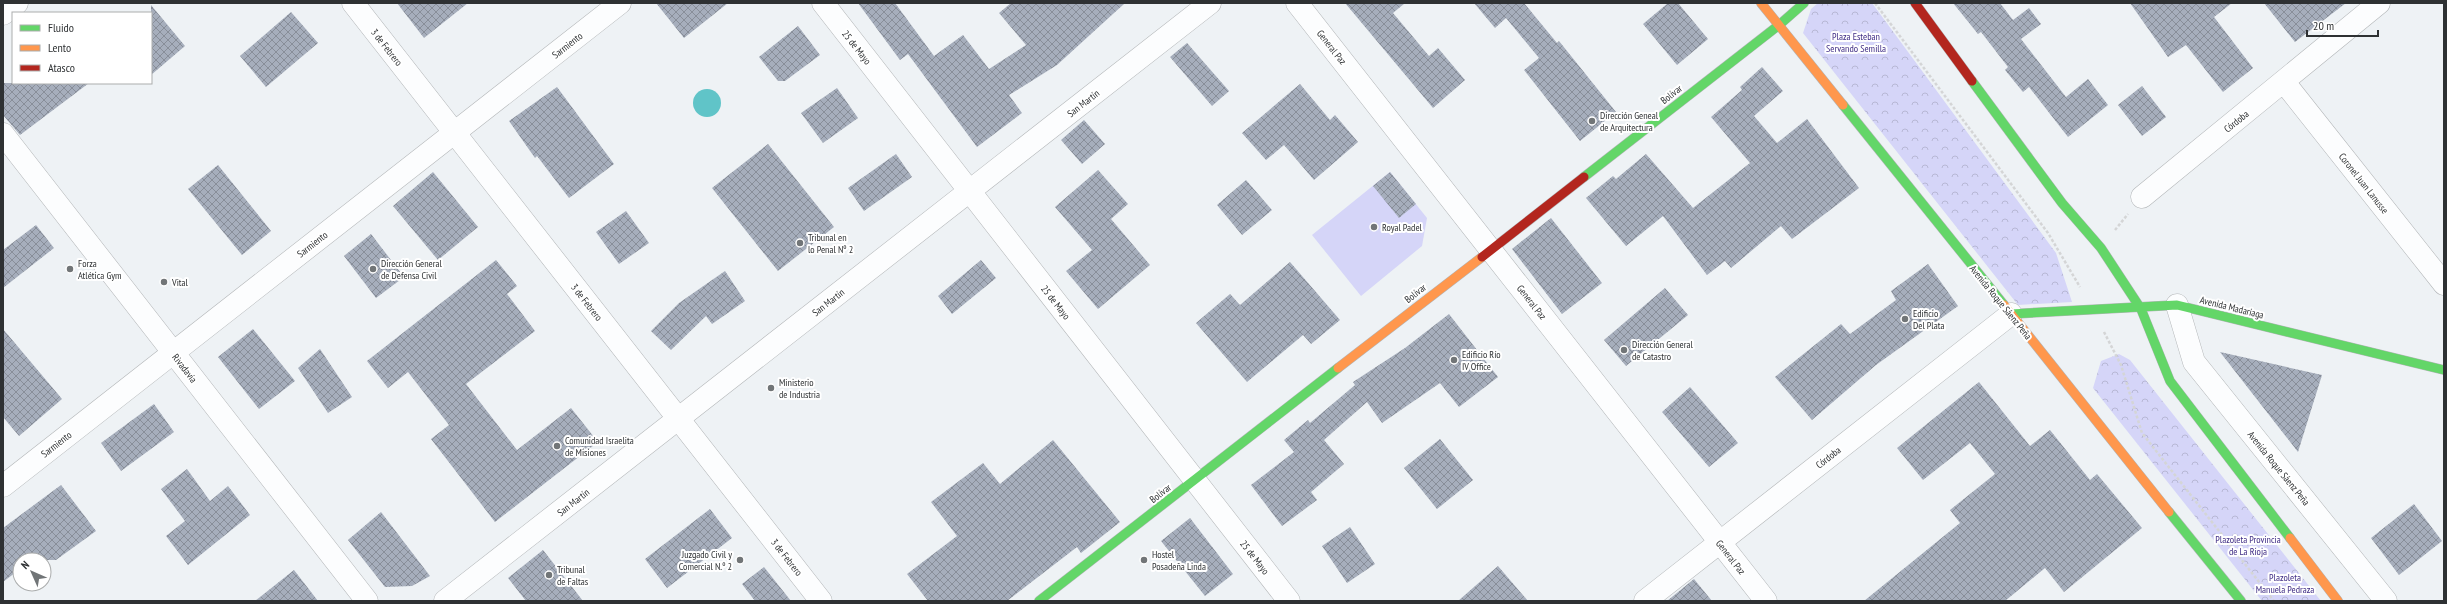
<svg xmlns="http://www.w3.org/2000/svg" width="2447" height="604" font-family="'PT Sans Narrow',sans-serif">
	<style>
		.green { fill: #d5d5f8 }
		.forest { fill: url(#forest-crowns) }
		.water { fill: #60c4c8 }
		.building { fill: url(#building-cross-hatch) }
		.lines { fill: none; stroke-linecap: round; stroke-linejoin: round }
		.street-casing { stroke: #b2b5b7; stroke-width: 23 }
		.fast-casing { stroke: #b2b5b7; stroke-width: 10 }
		.slow-casing { stroke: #b2b5b7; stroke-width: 10 }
		.jam-casing { stroke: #b2b5b7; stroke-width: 10 }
		.path { stroke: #d4d5d6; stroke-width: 2.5; stroke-dasharray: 3 2; stroke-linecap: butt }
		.street { stroke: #fcfdfe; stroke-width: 22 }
		.fast { stroke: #63d668; stroke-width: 9 }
		.slow { stroke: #ff974d; stroke-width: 9 }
		.jam { stroke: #b3261e; stroke-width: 9 }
		.poi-dot { fill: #717577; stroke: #fff; stroke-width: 1.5 }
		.labels { text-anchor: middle; stroke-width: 4; stroke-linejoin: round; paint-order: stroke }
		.park-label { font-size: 10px; fill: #3e2b84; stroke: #fff }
		.street-label { font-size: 10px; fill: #2e3133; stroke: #fff }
		.poi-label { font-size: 10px; fill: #2e3133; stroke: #fff; text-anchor: start }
	</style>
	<defs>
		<pattern id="forest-crowns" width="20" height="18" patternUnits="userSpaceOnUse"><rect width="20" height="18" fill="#d5d5f8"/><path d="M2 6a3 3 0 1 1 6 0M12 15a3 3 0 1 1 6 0" fill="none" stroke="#b7b7d5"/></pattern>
		<pattern id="building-cross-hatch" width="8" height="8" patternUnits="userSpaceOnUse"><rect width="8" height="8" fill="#a6aebc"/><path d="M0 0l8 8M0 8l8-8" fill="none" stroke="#888e99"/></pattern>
	</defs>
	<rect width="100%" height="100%" fill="#eef2f5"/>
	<path class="green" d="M1390,172l37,46 -5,28 -61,50 -49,-61z"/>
	<path class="forest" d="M1818,3h54l184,250 16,49 -54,3 -215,-272 8,-24z
		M2119,354l11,6 191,241h-59l-169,-213 8,-27z"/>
	<path class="water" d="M693 103a14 14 0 1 1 28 0a14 14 0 1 1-28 0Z"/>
	<path class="building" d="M397,3h71l-44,35z
		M656,3h72l-44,35z
		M858,3h37l39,53 29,-21 26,34 37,-24 -27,-32 12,-10h114l-68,62 -48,30 13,18 -45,34 -69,-93 -8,6z
		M1345,3h60l-12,10 36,43 9,-8 27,32 -32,28z
		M1474,3h50l33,40 2,-2 57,71 -36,29 -56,-71 15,-12 -33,-40 -11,10z
		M1668,3h10l30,36 -31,26 -34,-41z
		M1953,3h47l13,17 16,-12 12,16 -20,15 45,58 22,-18 20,26 -40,32 -39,-50 -6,5 -18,-22 3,-3 -27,-35 -3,2z
		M2130,3h102l-18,14 39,51 -30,24 -37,-47 -18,12z
		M2264,3h82l-51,39z
		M151,5l34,41 -34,29z
		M291,12l27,31 -52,44 -26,-31z
		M798,26l22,29 -35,26h-7l-19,-24z
		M1187,43l42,48 -17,15 -42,-49z
		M1762,67l21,24 -29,25 23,27 30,-24 52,69 -67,51 -11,-13 -50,42 -6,-7 -18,14 -44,-59 -37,30 -40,-48 27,-22 3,3 30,-25 47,54 57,-45 -39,-46 31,-27 -2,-3z
		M3,83h86l-69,52 -17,-20z
		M1300,84l30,36 5,-5 23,27 -44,38 -30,-35 -18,15 -24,-27z
		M2142,86l24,31 -24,19 -24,-31z
		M557,87l57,77 -45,34 -32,-42 -2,2 -26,-37z
		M837,88l21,30 -35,25 -22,-30z
		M1084,120l21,24 -23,20 -21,-24z
		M768,144l66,83 -56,44 -66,-83z
		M896,154l16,23 -48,34 -16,-23z
		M218,165l53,66 -29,24 -54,-66z
		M1098,170l30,34 -17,15 39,46 -52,44 -32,-38 26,-21 -37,-43z
		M433,172l45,55 -40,33 -45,-54z
		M1390,172l26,32 -17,14 -26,-32z
		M1246,180l26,30 -30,25 -25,-30z
		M626,211l23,32 -30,21 -23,-32z
		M1551,218l51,65 -40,31 -50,-65z
		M36,225l18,23 -51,40v-38z
		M371,234l33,43 -28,21 -32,-42z
		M496,260l21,26 -10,8 28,37 -69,53 51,66 54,-42 27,34 -103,80 -64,-83 18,-14 -41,-53 -20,16 -21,-27z
		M981,260l15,18 -44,36 -14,-18z
		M1290,262l50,58 -29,24 -8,-9 -56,47 -51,-59 34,-29 10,11z
		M1928,264l30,42 -82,59 -64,55 -37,-43 66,-53 9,10 46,-34 -5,-9z
		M725,271l20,30 -33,23 -6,-8 -35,34 -20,-19 28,-28z
		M1665,288l23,27 -62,51 -22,-26z
		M1449,314l49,63 -39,30 -19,-24 -58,40 -15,-21 -43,38 20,24 -33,28 6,8 -35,26 -31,-41 43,-33 -10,-12 24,-20 2,3 45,-38 -2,-3 52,-34z
		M3,329l59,70 -43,37 -16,-19z
		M253,329l42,52 -36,28 -41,-52z
		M320,349l32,48 -24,16 -30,-45z
		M2220,352l102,23 -24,77z
		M1979,382l51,64 20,-16 40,50 7,-6 45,54 -78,64 -19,-24 -40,33h-141l96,-78 -10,-13 45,-36 -25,-31 -47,37 -26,-32z
		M1690,387l48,56 -29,24 -47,-55z
		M154,404l20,28 -53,39 -20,-28z
		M1440,439l33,41 -36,29 -33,-41z
		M1053,440l67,82 -39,31 -4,-6 -70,54h-79l-21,-27 50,-38 -26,-34 52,-39 17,21z
		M187,469l23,32 18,-15 22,29 -62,50 -22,-29 19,-15 -24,-32z
		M61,485l35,46 -40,29h-36v9l-17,13v-54z
		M2414,504l28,37 -43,34 -28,-37z
		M710,509l22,29 -65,50 -22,-29z
		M381,512l49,64 -18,10 -27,1 -37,-47z
		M1190,518l43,56 -28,22 -44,-55z
		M1350,527l25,37 -28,19 -25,-37z
		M543,550l40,51h-57l-18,-23z
		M1498,566l30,35h-70z
		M764,567l27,34h-36l-13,-17z
		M294,570l24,31h-63z
		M1694,579l18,22h-45z"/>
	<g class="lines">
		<defs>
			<path id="street" d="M353,3l468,598
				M823,3l466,598
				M1297,3l469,598
				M3,14l14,-11
				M2284,82l160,202
				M3,134l364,467
				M2142,197l237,-194
				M2177,305l17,57 192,239
				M3,486l617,-483
				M445,601l765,-598
				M1645,601l366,-287"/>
			<path id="fast" d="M1972,81l90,122 39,45 40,61 29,72 120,157
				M1843,105l161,200
				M1584,177l195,-152 25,-22
				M2011,314l166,-9 267,65
				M2169,512l72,89
				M1039,601l299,-233"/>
			<path id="slow" d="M1761,3l82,102
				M2004,305l165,207
				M1338,368l144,-111
				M2290,538l48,63"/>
			<path id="jam" d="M1915,3l57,78
				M1482,257l102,-80"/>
		</defs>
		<use href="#street" class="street-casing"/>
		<use href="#fast" class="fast-casing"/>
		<use href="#slow" class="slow-casing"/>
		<use href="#jam" class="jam-casing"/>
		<path class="path" d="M1875,3l173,230 32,54
			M2115,230l13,-16
			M2104,332l17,33 21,68 132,168"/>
		<use href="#street" class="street"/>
		<use href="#fast" class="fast"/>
		<use href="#slow" class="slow"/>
		<use href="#jam" class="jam"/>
	</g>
	<g class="poi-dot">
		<circle cx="1592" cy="121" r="4"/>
		<circle cx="1374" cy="227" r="4"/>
		<circle cx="800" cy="243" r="4"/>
		<circle cx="70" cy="269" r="4"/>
		<circle cx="373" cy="269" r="4"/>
		<circle cx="164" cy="282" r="4"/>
		<circle cx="1905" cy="319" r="4"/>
		<circle cx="1624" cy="350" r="4"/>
		<circle cx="1454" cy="360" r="4"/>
		<circle cx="771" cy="388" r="4"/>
		<circle cx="557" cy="446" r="4"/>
		<circle cx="740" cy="560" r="4"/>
		<circle cx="1144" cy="560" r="4"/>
		<circle cx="549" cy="575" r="4"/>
	</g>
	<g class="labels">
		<g class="park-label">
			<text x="1856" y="40">Plaza Esteban<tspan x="1856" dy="12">Servando Semilla</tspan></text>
			<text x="2248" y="543">Plazoleta Provincia<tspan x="2248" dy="12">de La Rioja</tspan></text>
			<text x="2285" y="581">Plazoleta<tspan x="2285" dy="12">Manuela Pedraza</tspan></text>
		</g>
		<g class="street-label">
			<text transform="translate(567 45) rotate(-38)" y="4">Sarmiento</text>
			<text transform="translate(387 47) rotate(52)" y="4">3 de Febrero</text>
			<text transform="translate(857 47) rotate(52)" y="4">25 de Mayo</text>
			<text transform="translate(1332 47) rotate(52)" y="4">General Paz</text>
			<text transform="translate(1671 94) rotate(-38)" y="4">Bolívar</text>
			<text transform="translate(1083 103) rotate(-38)" y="4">San Martín</text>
			<text transform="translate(2236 121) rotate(-39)" y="4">Córdoba</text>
			<text transform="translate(2364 183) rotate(52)" y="4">Coronel Juan Lanusse</text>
			<text transform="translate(312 244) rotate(-38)" y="4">Sarmiento</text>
			<text transform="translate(1415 293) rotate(-38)" y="4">Bolívar</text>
			<text transform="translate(587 302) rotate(52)" y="4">3 de Febrero</text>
			<text transform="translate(828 302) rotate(-38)" y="4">San Martín</text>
			<text transform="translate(1056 302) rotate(52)" y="4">25 de Mayo</text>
			<text transform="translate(1532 302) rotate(52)" y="4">General Paz</text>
			<text transform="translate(2001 302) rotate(51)" y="4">Avenida Roque Sáenz Peña</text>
			<text transform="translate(2232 307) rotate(14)" y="4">Avenida Madariaga</text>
			<text transform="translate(185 368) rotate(52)" y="4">Rivadavia</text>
			<text transform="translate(56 444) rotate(-38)" y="4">Sarmiento</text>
			<text transform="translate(1828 457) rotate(-38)" y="4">Córdoba</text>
			<text transform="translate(2279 468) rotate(51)" y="4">Avenida Roque Sáenz Peña</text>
			<text transform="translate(1160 493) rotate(-38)" y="4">Bolívar</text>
			<text transform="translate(573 502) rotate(-38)" y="4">San Martín</text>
			<text transform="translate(787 557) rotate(52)" y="4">3 de Febrero</text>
			<text transform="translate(1255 557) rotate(52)" y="4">25 de Mayo</text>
			<text transform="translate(1731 557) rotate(52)" y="4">General Paz</text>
		</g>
		<g class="poi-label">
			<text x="1600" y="119">Dirección Geneal<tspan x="1600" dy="12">de Arquitectura</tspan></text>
			<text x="1382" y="231">Royal Padel</text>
			<text x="808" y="241">Tribunal en<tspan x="808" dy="12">lo Penal Nº 2</tspan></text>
			<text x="78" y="267">Forza<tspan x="78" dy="12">Atlética Gym</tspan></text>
			<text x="381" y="267">Dirección General<tspan x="381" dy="12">de Defensa Civil</tspan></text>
			<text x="172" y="286">Vital</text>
			<text x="1913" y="317">Edificio<tspan x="1913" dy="12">Del Plata</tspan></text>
			<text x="1632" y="348">Dirección General<tspan x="1632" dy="12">de Catastro</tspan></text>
			<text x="1462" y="358">Edificio Río<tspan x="1462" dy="12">IV Office</tspan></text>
			<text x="779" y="386">Ministerio<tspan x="779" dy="12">de Industria</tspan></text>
			<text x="565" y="444">Comunidad Israelita<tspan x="565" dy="12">de Misiones</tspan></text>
			<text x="732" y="558" text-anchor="end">Juzgado Civil y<tspan x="732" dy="12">Comercial N.º 2</tspan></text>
			<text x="1152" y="558">Hostel<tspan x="1152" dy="12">Posadeña Linda</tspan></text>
			<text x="557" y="573">Tribunal<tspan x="557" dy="12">de Faltas</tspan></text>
		</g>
	</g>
	<rect width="2447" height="604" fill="none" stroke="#2e3133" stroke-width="8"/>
	<rect x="12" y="12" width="140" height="72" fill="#ffffff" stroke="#abadad"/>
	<rect x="20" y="25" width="20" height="6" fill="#63d668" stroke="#abadad"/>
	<text x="48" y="32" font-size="12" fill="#2e3133">Fluido</text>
	<rect x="20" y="45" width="20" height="6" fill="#ff974d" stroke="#abadad"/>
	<text x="48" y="52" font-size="12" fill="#2e3133">Lento</text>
	<rect x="20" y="65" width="20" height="6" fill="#b3261e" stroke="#abadad"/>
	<text x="48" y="72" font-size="12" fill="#2e3133">Atasco</text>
	<g transform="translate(32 572) rotate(315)"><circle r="19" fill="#ffffff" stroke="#abadad"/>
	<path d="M0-3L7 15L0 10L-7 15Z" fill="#717577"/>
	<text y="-6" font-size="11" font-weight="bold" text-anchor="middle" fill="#2e3133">N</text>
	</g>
	<path d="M2307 30v6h71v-6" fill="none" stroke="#2e3133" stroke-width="2"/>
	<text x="2313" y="30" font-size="12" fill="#2e3133" stroke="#ffffff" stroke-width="3" paint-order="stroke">20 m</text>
</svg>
